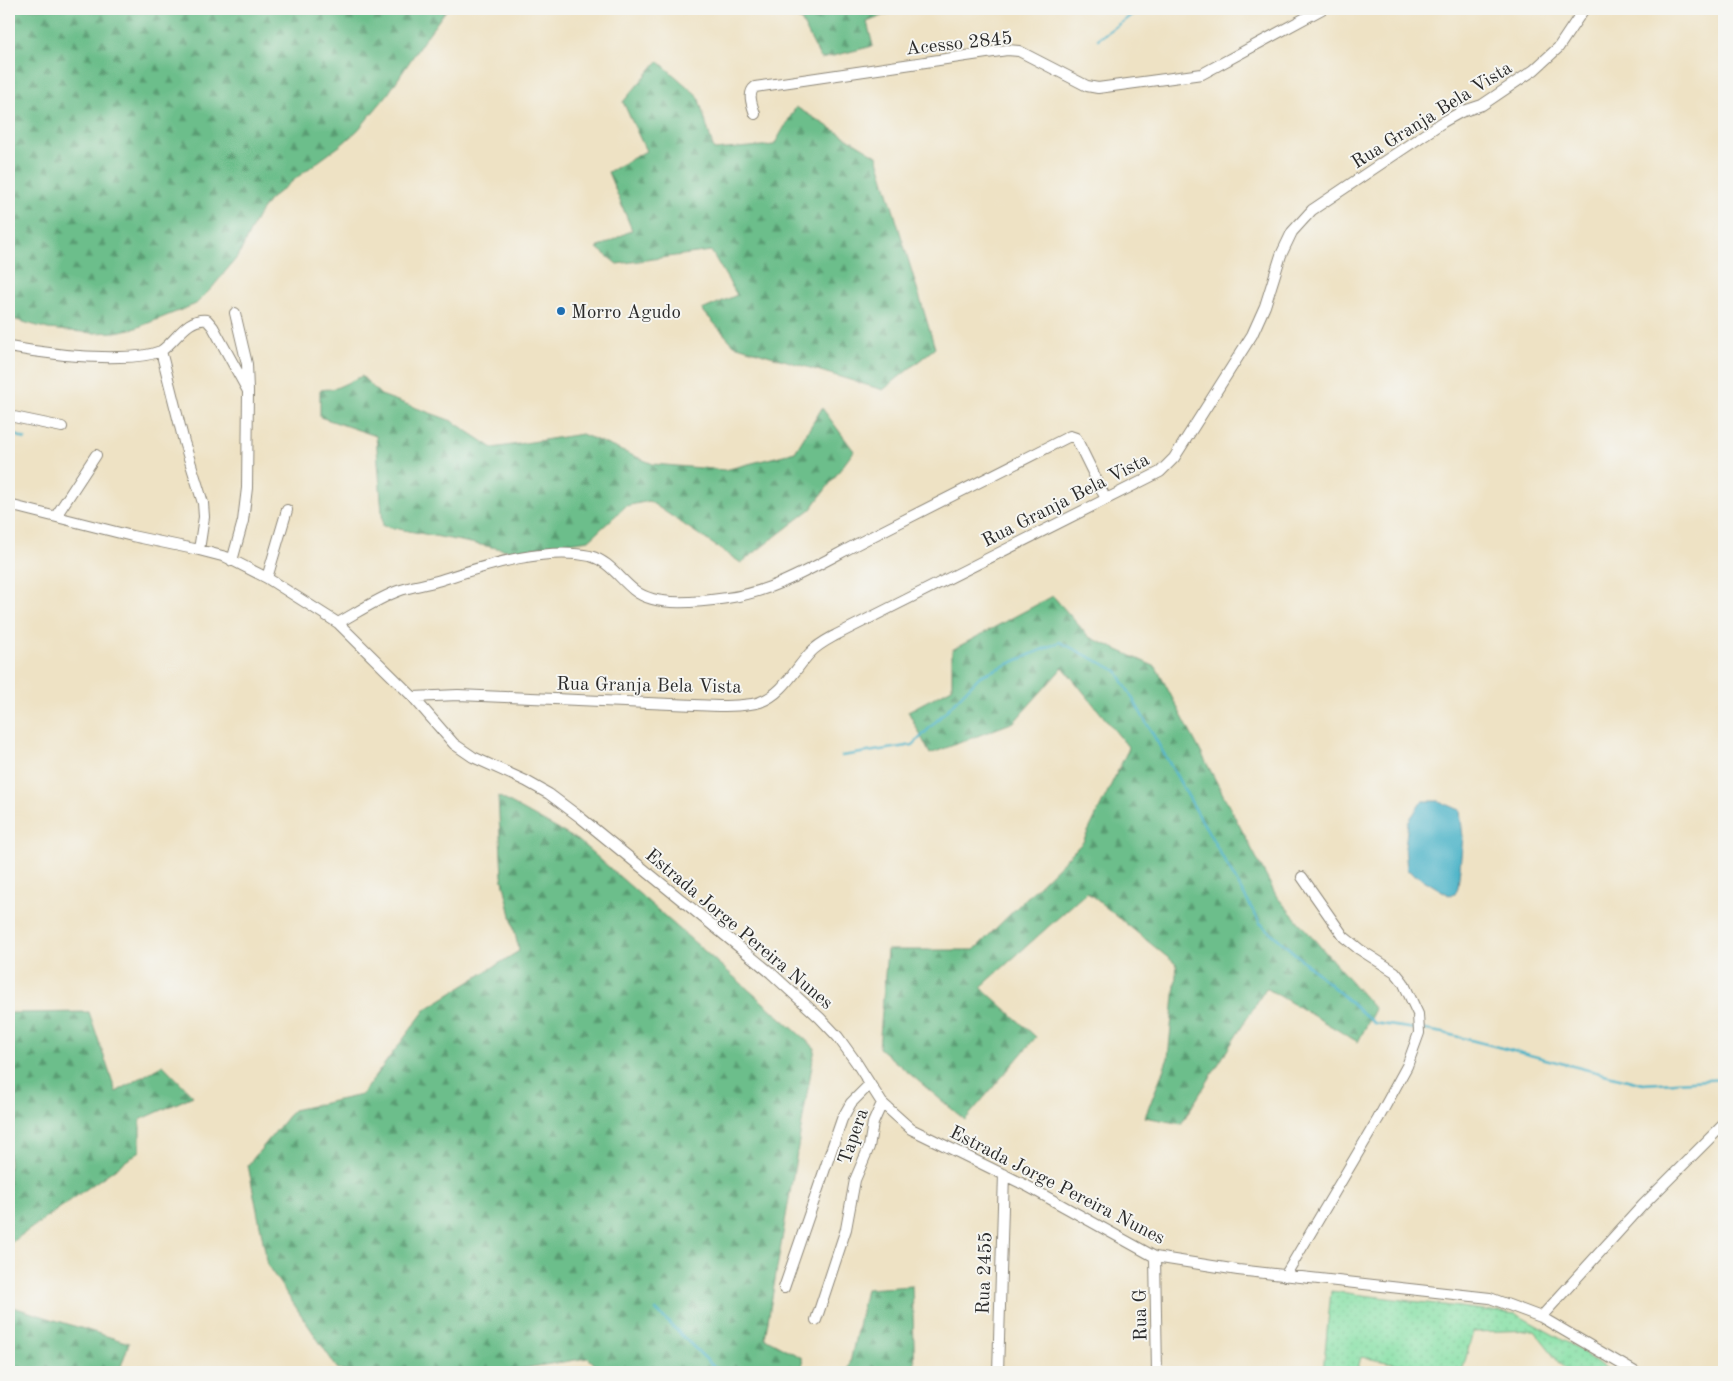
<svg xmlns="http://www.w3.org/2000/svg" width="1733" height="1381" font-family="'Old Standard TT',serif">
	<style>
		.grass { fill: url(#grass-dots); stroke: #588668 }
		.forest { fill: url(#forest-firs); stroke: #4c745b }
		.water { fill: #49b2c7; stroke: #3a6e79 }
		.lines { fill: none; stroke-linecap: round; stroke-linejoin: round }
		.stream { stroke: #49b2c7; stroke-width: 2.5 }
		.minor-casing { stroke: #8c8678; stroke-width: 12 }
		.minor { stroke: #fff; stroke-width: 10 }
		.poi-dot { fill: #1f6fb2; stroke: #f6f6f2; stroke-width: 2 }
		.labels { text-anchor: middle; stroke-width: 4; stroke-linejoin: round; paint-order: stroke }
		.street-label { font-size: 19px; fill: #2b2b2b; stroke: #f6f6f2 }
		.poi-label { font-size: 19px; fill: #2b2b2b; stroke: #f6f6f2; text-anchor: start }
	</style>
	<defs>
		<pattern id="grass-dots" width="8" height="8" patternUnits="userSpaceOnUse" patternTransform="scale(1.25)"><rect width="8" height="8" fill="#86e0a6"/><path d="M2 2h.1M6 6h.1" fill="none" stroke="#74c08f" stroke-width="1.8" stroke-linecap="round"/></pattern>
		<pattern id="forest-firs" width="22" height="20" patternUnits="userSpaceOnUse" patternTransform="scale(1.25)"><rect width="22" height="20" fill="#6cbe8b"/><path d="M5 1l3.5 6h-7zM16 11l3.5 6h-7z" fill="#599b72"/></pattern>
	</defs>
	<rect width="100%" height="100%" fill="#f6f6f2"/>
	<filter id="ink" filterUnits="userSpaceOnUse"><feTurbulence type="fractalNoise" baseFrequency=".02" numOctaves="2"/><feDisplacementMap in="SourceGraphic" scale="10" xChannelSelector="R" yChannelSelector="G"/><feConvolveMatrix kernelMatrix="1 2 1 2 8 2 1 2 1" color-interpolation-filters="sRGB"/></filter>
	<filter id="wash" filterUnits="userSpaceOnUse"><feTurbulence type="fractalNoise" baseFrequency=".0096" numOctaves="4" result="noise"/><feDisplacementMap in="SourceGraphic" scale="20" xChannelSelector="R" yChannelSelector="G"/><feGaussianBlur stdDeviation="1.12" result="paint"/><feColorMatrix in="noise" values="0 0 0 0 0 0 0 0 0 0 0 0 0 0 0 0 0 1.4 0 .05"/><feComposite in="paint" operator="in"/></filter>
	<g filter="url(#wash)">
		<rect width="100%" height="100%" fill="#eee2c4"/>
		<path class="grass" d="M1331,1291l185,23 63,35 31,23h-43l-33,-42 -61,2 -11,40h-23l-78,-15 -4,15h-34z"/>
		<path class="forest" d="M9,9h438l-23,31 -36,54 -30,36 -17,15 -37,27 -35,28 -12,17 -18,38 -28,34 -15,15 -60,24 -21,4 -22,1 -45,-4 -39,-11z
			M768,9h132l-33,13 6,24 -52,13 -20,-39z
			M658,61l40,35 16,54 60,-5 22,-38 81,49 58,192 -52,42 -149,-45 -32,-35 35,-15 -26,-44 -94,13 -20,-16 35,-18 -24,-58 38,-21 -23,-49z
			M362,376l19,19 71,26 41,27 89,-14 71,30 72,6 70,-18 27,-44 32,43 -43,58 -70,54 -92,-62 -23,5 -37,34 -77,11 -129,-25 -7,-90 -56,-19v-27l16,-2z
			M1053,596l36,41 67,30 121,230 98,112 -17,33 -92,-54 -85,136 -36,-7 23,-59 9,-93 -90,-73 -106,95 55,50 -71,83 -86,-72 8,-98h87l109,-108 46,-94 -66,-81 -49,55 -84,32 -22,-43 44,-23v-38z
			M498,796l81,45 236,207 -50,290 37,20 1,14h-200l-15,-14 -88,14h-155l-8,-4 -69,-102 -20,-101 45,-55 68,-15 65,-86 93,-58 -17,-75z
			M89,1012l27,80 47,-27 30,31 -53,24v31l-131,93v-231z
			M9,1276l4,31 116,36 -10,29h-110z
			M912,1286l3,86h-67l18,-83z"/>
		<path class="water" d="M1422,801h17l21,9 3,27 -5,50 -3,7 -6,1 -42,-25 -2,-23 3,-25z"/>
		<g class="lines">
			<path class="stream" d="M1098,39l42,-30
				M9,432l16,7
				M842,756l71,-11 67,-69 80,-34 57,29 143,252 114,100 41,6
				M1420,1029l23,4 200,51 81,-5
				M656,1310l63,62"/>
		</g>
	</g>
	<g filter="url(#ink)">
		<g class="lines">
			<defs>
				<path id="minor" d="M755,114c-3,-9 -8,-21 0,-27l252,-37 12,1 68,35 11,2 104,-14 120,-65
					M9,347c38,7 72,11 111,10 13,0 28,-1 41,-6
					M9,416l53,11
					M9,505l123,31 67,14 27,7 41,21 71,45 75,74 41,47 19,13 53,24 23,13 32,24 190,155 49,45 18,19 18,25 26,41 29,26 116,57 128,71 83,13 252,28 51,19 94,55
					M56,516l40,-61
					M199,550l5,-33 -1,-14 -19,-61 -23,-91c15,-10 26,-34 46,-31l6,7 35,64
					M232,561l11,-40 4,-33 1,-97 -1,-27 -12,-51
					M267,578l20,-68
					M338,623c18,-10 41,-25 60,-32 13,-5 26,-6 39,-10 45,-14 105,-35 153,-25 19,5 29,22 44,34 22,18 66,12 93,8 48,-6 93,-35 136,-57 69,-35 138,-70 207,-105l6,2 30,61
					M413,697l45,-2 260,11c14,0 29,0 42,-4 23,-8 35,-33 50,-49 7,-8 17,-13 26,-18l324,-163 14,-14 78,-123 13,-29 16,-51 11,-23 20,-22 131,-88 18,-10 21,-7 52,-35 24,-22 26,-39
					M1155,1257l2,115
					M1285,1276l93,-157 29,-53 12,-33 -1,-19 -15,-32 -8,-10 -36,-23 -15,-12 -42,-60
					M784,1288l58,-169 9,-16 18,-18
					M1541,1317l101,-111 82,-82
					M816,1320l30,-91 9,-49 14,-33 4,-24 9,-20
					M998,1372l6,-198"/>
			</defs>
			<use href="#minor" class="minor-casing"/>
			<use href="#minor" class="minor"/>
		</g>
	</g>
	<circle class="poi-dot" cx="561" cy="311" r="5"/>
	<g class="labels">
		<g class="street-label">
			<text transform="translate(959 42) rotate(-6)" y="7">Acesso 2845</text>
			<text transform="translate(1431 114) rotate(-32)" y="7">Rua Granja Bela Vista</text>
			<text transform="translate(1065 499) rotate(-27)" y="7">Rua Granja Bela Vista</text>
			<text transform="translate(649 684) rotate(1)" y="7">Rua Granja Bela Vista</text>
			<text transform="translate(740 928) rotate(40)" y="7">Estrada Jorge Pereira Nunes</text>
			<text transform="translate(852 1136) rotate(-71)" y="7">Tapera</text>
			<text transform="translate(1058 1184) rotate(27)" y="7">Estrada Jorge Pereira Nunes</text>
			<text transform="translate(983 1273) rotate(-88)" y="7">Rua 2455</text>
			<text transform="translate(1139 1315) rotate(-91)" y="7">Rua G</text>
		</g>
		<g class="poi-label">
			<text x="571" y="318">Morro Agudo</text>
		</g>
	</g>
	<rect width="1733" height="1381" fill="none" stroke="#f6f6f2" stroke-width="30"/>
</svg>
